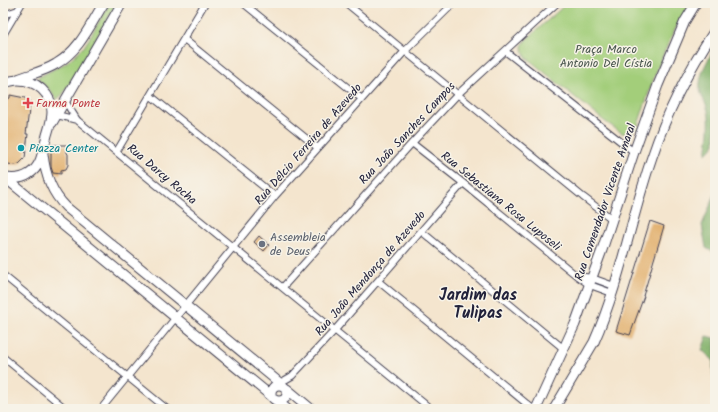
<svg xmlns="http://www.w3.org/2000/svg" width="718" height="412" font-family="Kalam,sans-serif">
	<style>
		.green { fill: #a3ce7a; stroke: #62785a }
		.forest { fill: #82b16a; stroke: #526a52 }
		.building { fill: #e2b06e }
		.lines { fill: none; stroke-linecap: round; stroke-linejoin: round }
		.street-casing { stroke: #423f51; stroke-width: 8 }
		.secondary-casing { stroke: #423f51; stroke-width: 11 }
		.street { stroke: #fff; stroke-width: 6 }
		.secondary { stroke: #fff; stroke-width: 9 }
		.health-dot { fill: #e0444e; stroke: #f7f3e8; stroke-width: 1.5 }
		.culture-dot { fill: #0f9aa8; stroke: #f7f3e8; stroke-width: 1.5 }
		.worship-dot { fill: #6b7280; stroke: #f7f3e8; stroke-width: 1.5 }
		.labels { text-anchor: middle; stroke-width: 3; stroke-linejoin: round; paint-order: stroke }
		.park-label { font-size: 12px; fill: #49564e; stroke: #f7f3e8 }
		.health-label { font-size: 12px; fill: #be3a42; stroke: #f7f3e8; text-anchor: start }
		.street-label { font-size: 12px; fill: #22223b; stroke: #f7f3e8 }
		.culture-label { font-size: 12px; fill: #0d838f; stroke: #f7f3e8; text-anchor: start }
		.worship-label { font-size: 12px; fill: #5b616d; stroke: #f7f3e8; text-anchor: start }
		.district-label { font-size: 16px; font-weight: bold; fill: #22223b; stroke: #f7f3e8 }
	</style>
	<rect width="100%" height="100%" fill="#f7f3e8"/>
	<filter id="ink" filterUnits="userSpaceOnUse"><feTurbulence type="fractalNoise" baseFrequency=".025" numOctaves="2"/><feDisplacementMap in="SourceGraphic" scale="8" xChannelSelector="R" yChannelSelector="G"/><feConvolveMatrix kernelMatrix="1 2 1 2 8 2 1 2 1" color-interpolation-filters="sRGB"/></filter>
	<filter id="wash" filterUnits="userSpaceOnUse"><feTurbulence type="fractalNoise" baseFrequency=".012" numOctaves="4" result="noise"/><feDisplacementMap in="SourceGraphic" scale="16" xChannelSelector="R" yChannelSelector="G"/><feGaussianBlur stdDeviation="0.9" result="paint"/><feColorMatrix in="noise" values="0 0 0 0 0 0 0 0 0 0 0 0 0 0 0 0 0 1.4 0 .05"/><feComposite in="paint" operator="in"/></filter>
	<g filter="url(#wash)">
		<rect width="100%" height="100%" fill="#f4e5ce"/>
		<path class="green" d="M110,3h7l-54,91 -7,6 -5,-9 -13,-12 1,-2 27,-14 18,-16z
			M567,3h124c-27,40 -39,80 -54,125l-8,5h-7l-19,-13 -76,-62 -4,-6 -1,-6 5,-7z"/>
		<path class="forest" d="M715,47v97l-9,10c2,-14 5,-29 2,-43 -1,-7 -7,-14 -8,-21 -2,-15 8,-30 15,-43z
			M715,194v59l-9,-5 -4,-23z
			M707,336l8,2v37h-2v-15l-11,-10z"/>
		<g id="blocks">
			<path class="building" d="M10,95l15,3 5,4 -4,32h2l-3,24 -6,6 -4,1 -7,-1 -5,-4v-60l7,-2z
				M51,145h16v8l1,1v11l-2,4 -5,1v4l-8,-1 -2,-6z
				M650,221l14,5 -21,70h1l-14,39 -14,-4z
				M259,236l10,9 -5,6 -10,-9z"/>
		</g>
	</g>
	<g filter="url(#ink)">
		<use href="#blocks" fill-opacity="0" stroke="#423f51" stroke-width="1"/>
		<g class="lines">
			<defs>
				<path id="street" d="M243,3l119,96
					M346,3l237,194 29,22
					M3,15l15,-5
					M3,35l19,-32
					M184,39l134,109
					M505,51l129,101
					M151,96l124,100
					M65,101l12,19 354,289
					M57,115l20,5
					M412,143l51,40 114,93 13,9 22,8
					M117,151l88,-148
					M421,231l143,118
					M3,275l164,134
					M578,276l14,2 22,8
					M378,281l155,128
					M283,287l129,-144 46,-49 99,-91
					M3,357l63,52
					M278,384l14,-8 43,-46 128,-147
					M101,409l174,-213 130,-145 49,-48"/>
				<path id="secondary" d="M18,79c13,-5 27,-8 38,-15 24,-14 34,-39 48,-61
					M3,83c5,-1 10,-3 15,-3 18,0 34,14 34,32 0,10 -4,18 -6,27 -4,13 -4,27 -17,35 -7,5 -16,5 -24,4
					M52,123l70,-120
					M43,154c2,20 8,38 23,53l215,177
					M3,176l268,220
					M271 393a8 8 0 1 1 16 0a8 8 0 1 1-16 0Z
					M287,389l24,20
					M277,401l10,8
					M536,409l39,-85 27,-74 32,-98 24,-67 27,-64 11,-18
					M554,409l40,-67c26,-59 37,-124 58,-185 15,-45 37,-88 63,-127"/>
			</defs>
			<use href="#street" class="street-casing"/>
			<use href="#secondary" class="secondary-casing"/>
			<use href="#street" class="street"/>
			<use href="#secondary" class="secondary"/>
		</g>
	</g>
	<path class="health-dot" d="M26 97h4v4h4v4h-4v4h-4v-4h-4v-4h4z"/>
	<circle class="culture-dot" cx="21" cy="148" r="4"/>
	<circle class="worship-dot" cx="262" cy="244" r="4"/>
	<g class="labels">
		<g class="park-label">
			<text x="606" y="53">Praça Marco<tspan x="606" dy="14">Antonio Del Cístia</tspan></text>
		</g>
		<g class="health-label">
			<text x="36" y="107">Farma Ponte</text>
		</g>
		<g class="street-label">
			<text transform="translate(407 133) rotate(-47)" y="4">Rua João Sanches Campos</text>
			<text transform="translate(308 144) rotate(-49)" y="4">Rua Délcio Ferreira de Azevedo</text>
			<text transform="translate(162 174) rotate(40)" y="4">Rua Darcy Rocha</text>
			<text transform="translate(501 201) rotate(39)" y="4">Rua Sebastiana Rosa Luposeli</text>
			<text transform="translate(605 202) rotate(-71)" y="4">Rua Comendador Vicente Amaral</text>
			<text transform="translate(370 273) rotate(-49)" y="4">Rua João Mendonça de Azevedo</text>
		</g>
		<g class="culture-label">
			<text x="29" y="152">Piazza Center</text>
		</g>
		<g class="worship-label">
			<text x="270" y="241">Assembleia<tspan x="270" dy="14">de Deus</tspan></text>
		</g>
		<g class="district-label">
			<text x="478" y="300">Jardim das<tspan x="478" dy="18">Tulipas</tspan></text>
		</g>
	</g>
	<rect width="718" height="412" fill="none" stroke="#f7f3e8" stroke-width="16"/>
</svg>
